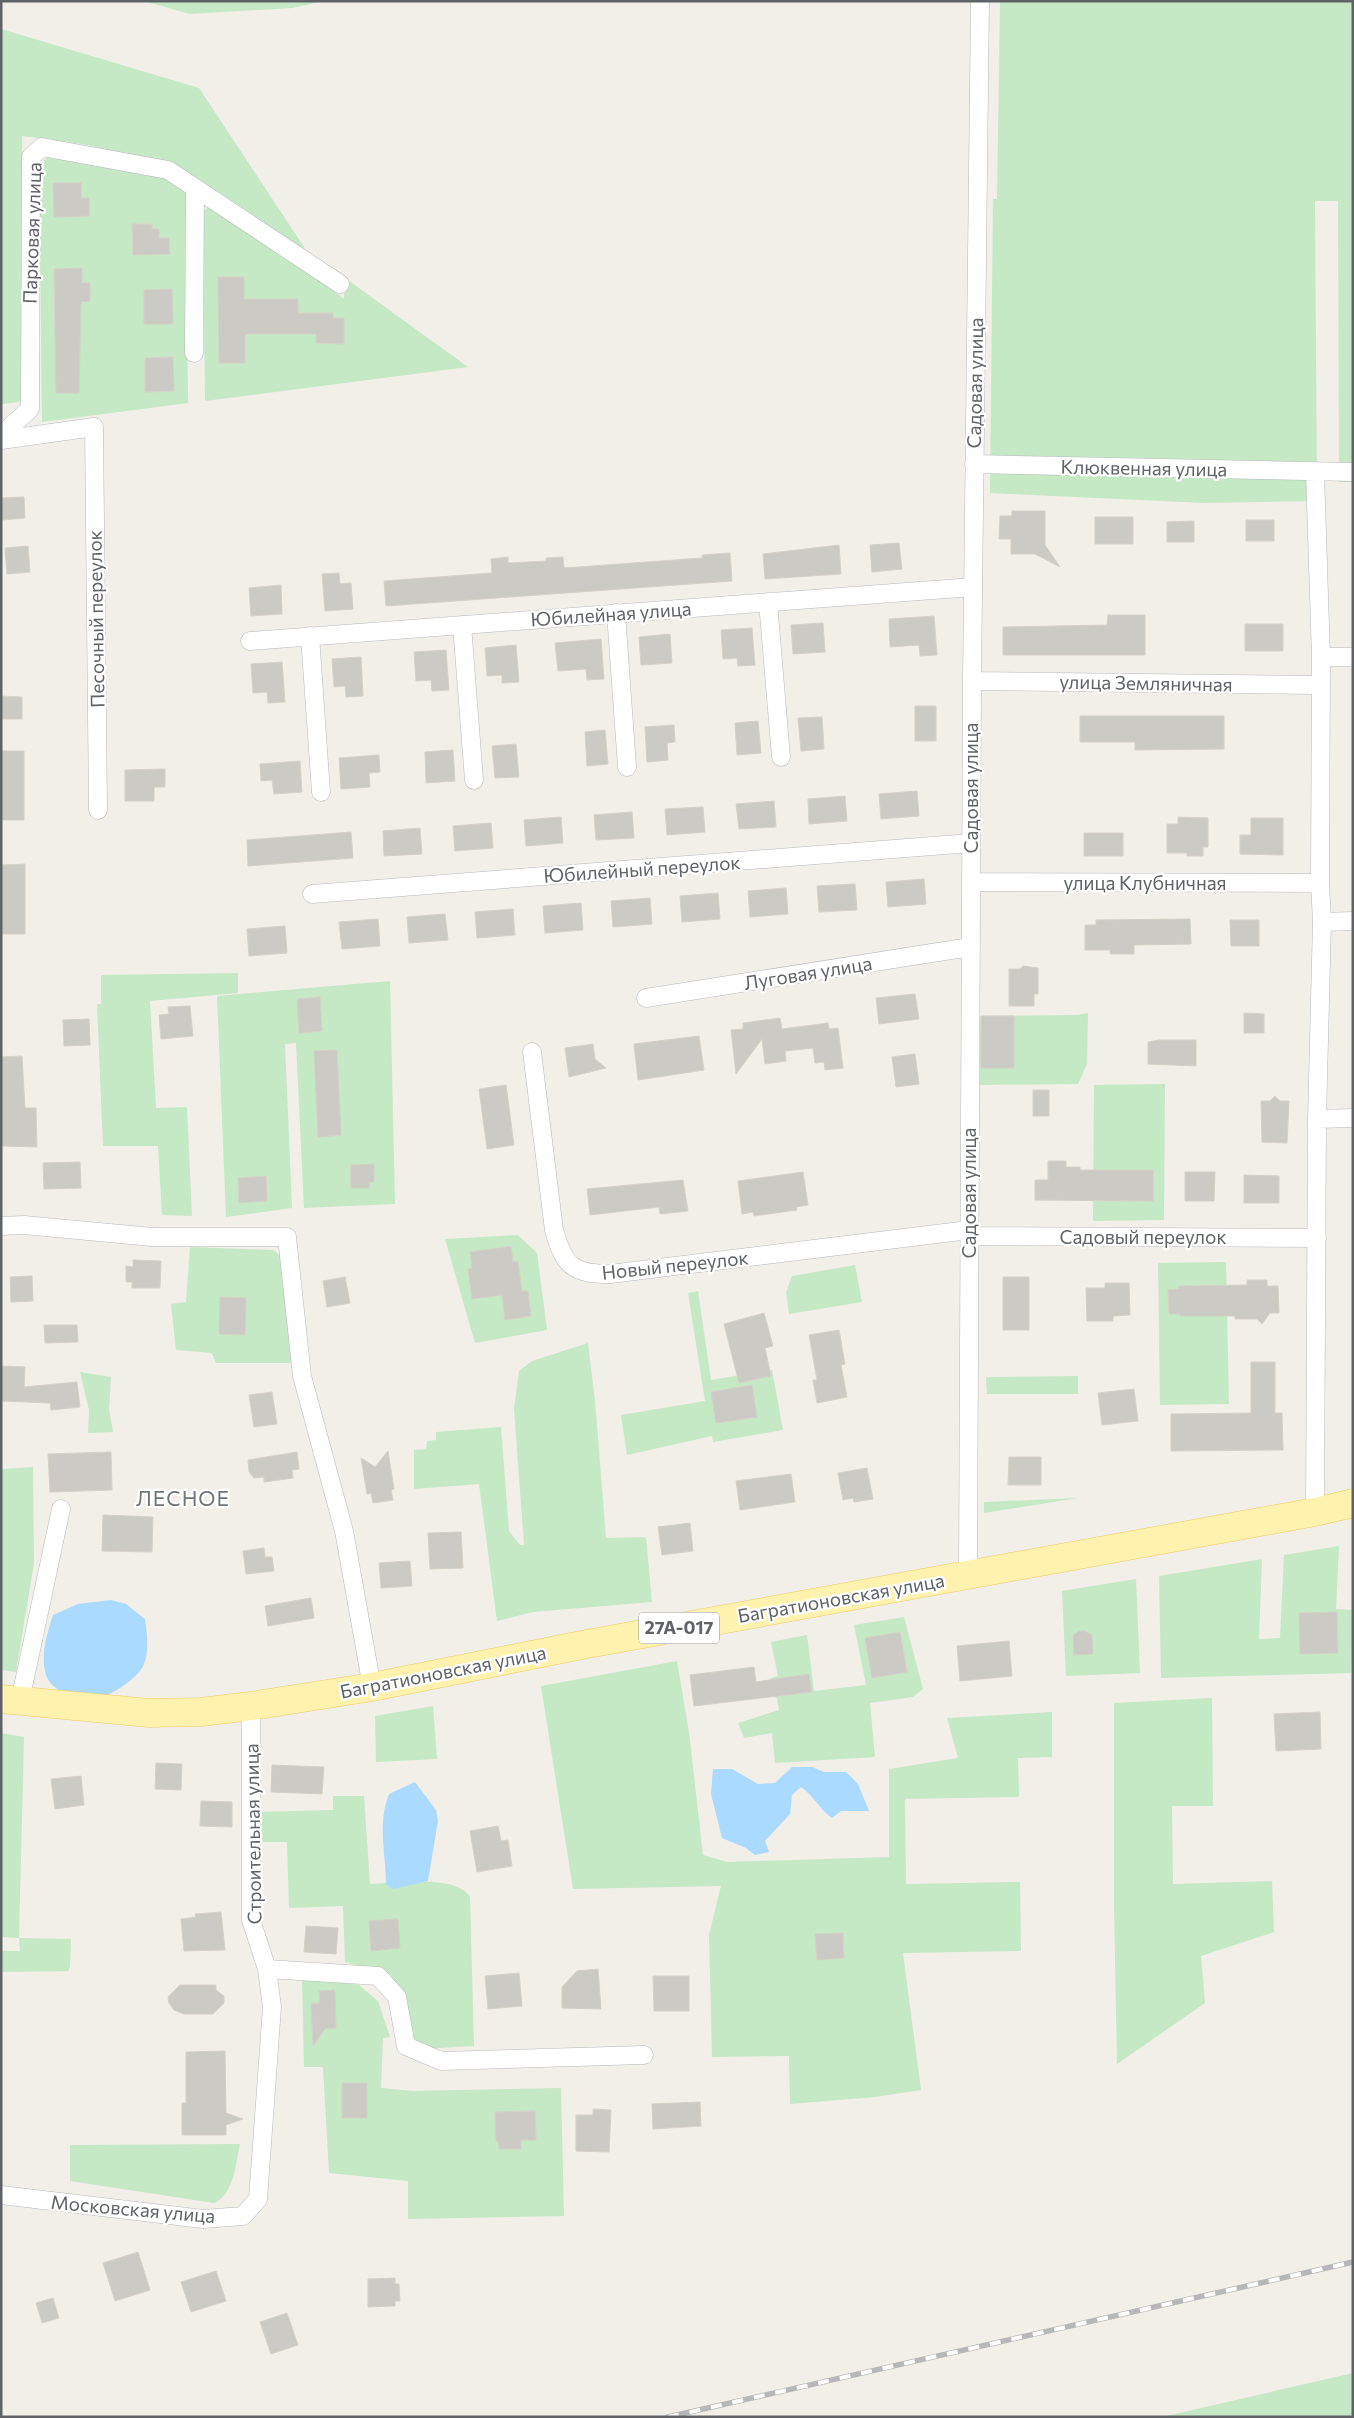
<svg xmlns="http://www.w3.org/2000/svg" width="1354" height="2418" font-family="Commissioner,sans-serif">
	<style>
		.green { fill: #c5e8c5 }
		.water { fill: #aadaff }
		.building { fill: #cccac5; stroke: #d6d1c6 }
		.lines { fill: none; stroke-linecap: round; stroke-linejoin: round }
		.minor-casing { stroke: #b5b8bc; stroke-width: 19 }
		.primary-casing { stroke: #f2c960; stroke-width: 29 }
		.minor { stroke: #fff; stroke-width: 18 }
		.primary { stroke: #fff2af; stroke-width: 28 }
		.rail-casing { stroke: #b6b7b8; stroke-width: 5.5 }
		.rail { stroke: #fff; stroke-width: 4; stroke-dasharray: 11; stroke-linecap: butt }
		.labels { text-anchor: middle; stroke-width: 4.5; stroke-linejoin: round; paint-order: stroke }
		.shield { fill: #fff; stroke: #8f9295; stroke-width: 1 }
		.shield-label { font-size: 18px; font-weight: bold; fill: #5f6368 }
		.street-label { font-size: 19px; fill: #5f6368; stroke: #fff }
		.quarter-label { font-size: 21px; letter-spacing: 1px; fill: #70757a; stroke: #fff }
	</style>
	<rect width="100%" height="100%" fill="#f1efe8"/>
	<path class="green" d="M144,1h180l-32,7 -102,6z
		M1000,1h353v481h-14l-1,-281h-23l2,300 -112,2 -215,-10 3,-294h4z
		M1,29l198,59 107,162 -134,-87 -90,-19 -60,-8 3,259 -6,7 -18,2z
		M47,158l33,3 86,18 20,12 2,212 -146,19 -3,-257z
		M209,207l96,63 39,29 1,-21 123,89 -263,34 -2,-190z
		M238,973v20l-88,8 6,107 31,-1 5,109 -30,-1 -4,-69h-55l-6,-142h4v-29z
		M390,981l5,223 -91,4 -8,-165 -11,1 7,164 -66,9 -9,-221z
		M1088,1013l-1,51 -9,20 -98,1v-69l97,-1z
		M1165,1084l-1,136 -71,1 1,-136z
		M518,1235l19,18 10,77 -72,13 -30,-104z
		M190,1247l83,3 12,9 7,104h-76l-4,-10 -36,-3 -5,-46 15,-2z
		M1226,1262l3,142 -69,1 -2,-142z
		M855,1265l7,37 -73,12 -3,-21 6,-17z
		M698,1291l13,89 61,-10 11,60 -70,12 -1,-6 -85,19 -6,-40 84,-14 -17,-108z
		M588,1343l7,58 11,137 40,-1 6,65 -119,10 -36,9 -18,-137 -65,5v-39l12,-1 1,-8 9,-1v-8l65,-5 8,104 11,14h4l-10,-136 5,-38 13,-10z
		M80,1372l31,5 -2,32 4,23 -25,1 1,-23z
		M1078,1376v18h-91l-1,-17z
		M33,1467l1,96 -18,109 -15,-2v-201z
		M1078,1498l-94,15v-11z
		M1339,1546l-3,63 17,1 -2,63 -190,5 -2,-102 103,-17 -3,80 21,-1 4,-83z
		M1136,1579l4,94 -74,3 -4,-85z
		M904,1617l19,72 -10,8 -43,6 5,54 -100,6 -3,-30 -28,5 -6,-15 41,-13 -2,-12h-3l-3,-20 7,-2 -7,-34 36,-7 7,56 52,-6 -12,-60z
		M677,1661l12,71 14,123 24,7 162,-5v-88l69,-11 -11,-40 105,-6v45l-34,1 1,39 -114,2 1,85 114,-2 1,69 -118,2 18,137 -46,7 -85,7 -1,-48 -77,1 -3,-122 12,-49 -148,3 -32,-203z
		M1212,1698l1,108h-41l1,78 99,-3 2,51 -73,24 4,47 -88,61 -3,-159v-202z
		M433,1706l4,53 -61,3 -1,-46z
		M1,1733l23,4 -5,201 52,1 -1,28 -2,4 -67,1v-21h19l-1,-13 -18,-1z
		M333,1796h31l6,88c24,-1 87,-10 100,13l4,149 -54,3 -6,-11 -23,-63 -46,-13 -2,-56 -54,2 -2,-66h-35l2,-30 79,-2z
		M302,1978l57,7 19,16 12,36 -7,1 -2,50 32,3 148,-3 3,128 -156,3v-38l-79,-8 -6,-106h-19z
		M240,2144c-4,18 -6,51 -26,59l-144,-22v-36z
		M1353,2373v44h-191z"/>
	<path class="water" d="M111,1600l15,4 19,15c2,15 5,35 -3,49 -8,13 -33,29 -48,31 -15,3 -43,-8 -48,-24 -6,-20 1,-41 7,-60l25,-11z
		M792,1767h20l12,5h22l12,12 11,27h-28l-9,7c-13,-9 -18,-22 -31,-31l-9,8 -2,19 -25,27 4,11 -14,3 -9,-7 -24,-10 -11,-44 2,-25h19l26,15 17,-1z
		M415,1782l21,28 2,11 -10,60 -35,8 -7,-4c0,-32 -9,-60 3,-91z"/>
	<path class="building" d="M53,183h28v15h8v18l-35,1z
		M132,224h20v5h7v9h10l1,16 -37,1z
		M82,268v15h8v18l-9,1 -2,91h-23l-2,-124z
		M218,277h26v22h54v14h35v5h11v26l-28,-1v-9h-71v29h-26z
		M172,289l1,35h-29v-34z
		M173,357l1,34 -29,1v-34z
		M24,497l1,21 -23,2 -1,-22z
		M1012,511h33v34l15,22 -25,-13h-24v-15h-12l1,-23h12z
		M1095,517h38v27h-38z
		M1246,520h28v21h-28z
		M1194,521v21h-27v-20z
		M899,543l3,26 -30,3 -2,-27z
		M839,545l2,29 -76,5 -2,-25z
		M28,546l2,26 -23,2 -2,-26z
		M730,553l2,28 -346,25 -2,-25 108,-8 -1,-14 17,-2v6l38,-2v-3l17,-1 1,11 138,-10v-3z
		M339,573l1,11 11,-1 2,26 -28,2 -3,-37z
		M281,585l1,29 -31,2 -2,-28z
		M1108,615h37v40h-142v-28l104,-2z
		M934,616l3,39 -17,1 -1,-11 -29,2 -1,-28z
		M823,623l2,29 -32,2 -2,-29z
		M1245,624h38v27h-38z
		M752,628l3,37 -17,1 -1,-8 -14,1 -2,-29z
		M670,634l2,29 -31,2 -2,-28z
		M601,639l3,40 -17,1 -1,-11 -28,2 -3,-28z
		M516,645l3,37 -17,1v-8l-15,1 -2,-28z
		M446,650l3,40 -17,1 -1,-11 -15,1 -2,-29z
		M361,657l2,39 -17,1 -1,-11 -11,1 -2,-28z
		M282,662l3,40 -17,1 -1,-11 -14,1 -2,-29z
		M1,696l21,1v22h-21z
		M915,706h21v35h-21z
		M1080,716h144v33l-89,1v-8h-55z
		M822,717l2,32 -23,2 -3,-33z
		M758,721l3,32 -24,2 -2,-32z
		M674,725l1,17 -8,1 1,17 -21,2 -2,-35z
		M605,730l3,34 -21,2 -2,-34z
		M516,744l3,33 -24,1 -3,-32z
		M453,750l2,31 -29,2 -1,-31z
		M1,751h23v69h-23z
		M379,755l1,17 -11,1 1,14 -29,2 -2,-31z
		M300,761l2,31 -28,2 -2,-14 -11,1 -1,-17z
		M165,769v18h-11v14h-29v-31z
		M917,791l2,25 -38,3 -2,-25z
		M845,796l2,25 -38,3 -1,-25z
		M774,801l2,26 -37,2 -3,-25z
		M703,807l2,25 -38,3 -2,-26z
		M632,812l2,26 -38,2 -2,-25z
		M561,817l2,26 -37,3 -2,-26z
		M1178,817l30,1v29h-5v9h-16v-3h-20v-29h11z
		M1251,818h32v37l-43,-1v-19h11z
		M491,823l2,25 -38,3 -2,-25z
		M420,828l2,26 -38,2 -1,-25z
		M351,832l2,26 -105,8 -1,-26z
		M1084,833h39v23h-39z
		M25,864v70h-24v-69z
		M924,879l2,25 -38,3 -2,-25z
		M855,884l2,26 -38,2 -2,-26z
		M786,888l2,26 -38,3 -2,-26z
		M718,893l2,26 -38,3 -2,-26z
		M650,898l2,26 -39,3 -2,-26z
		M581,903l2,27 -38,3 -2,-27z
		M513,909l2,26 -38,3 -2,-26z
		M445,914l3,26 -39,3 -2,-26z
		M378,919l2,27 -38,3 -3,-27z
		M1190,919l1,25 -57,1v9h-24v-4h-25v-25h11v-5z
		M1230,920h29v26h-28z
		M285,926l2,27 -38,3 -2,-27z
		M1023,966l15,2v26h-4v12h-25v-37h11z
		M915,994l4,25 -40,5 -3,-26z
		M320,997l2,34 -23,2 -2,-34z
		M190,1006l3,30 -32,3 -2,-24 10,-1 -1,-7z
		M1244,1013l20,1v19h-20z
		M981,1016h33v52h-33z
		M780,1018l2,11 46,-6 1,6 9,-1 5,40 -18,2 -1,-8 -9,1 -2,-15 -28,3 1,10 -21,3 -3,-25 -26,35 -5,-44 12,-1v-6z
		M89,1019l1,26 -26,1 -1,-26z
		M699,1036l5,34 -66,10 -4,-36z
		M1159,1040h37v26l-48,-2v-22z
		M593,1044l2,15 11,9 -37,9 -4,-29z
		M337,1050l4,85 -23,2 -4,-86z
		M915,1054l4,30 -23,3 -4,-30z
		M22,1056l3,52h11l1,39 -36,-1v-89z
		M506,1085l8,60 -27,4 -8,-60z
		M1033,1090h16v26h-16z
		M1275,1096l5,5h9l-2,42 -25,-1 -1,-41h9z
		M1048,1161h18v6h14v3h73v31l-118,-1v-20h13z
		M80,1162l1,26 -37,1 -1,-26z
		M374,1164v18h-5v6h-18v-23z
		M803,1172l5,33 -12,2 1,3 -43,6 -1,-4 -11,2 -4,-33z
		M1185,1172h30l-1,29h-29z
		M1244,1175l35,1v27h-35z
		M266,1176l1,25 -28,2 -1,-25z
		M683,1180l5,31 -28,3 -1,-7 -69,8 -3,-26z
		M511,1246l2,16 5,-1 4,30h6l3,25 -26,4 -3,-25 -30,4 -4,-30 4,-1 -2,-16z
		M133,1260l28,1 -1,27h-28v-6h-6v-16l7,1z
		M32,1276l1,25 -22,1 -1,-25z
		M345,1277l5,26 -23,4 -4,-26z
		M1003,1277h26v53h-26z
		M1247,1280h20v6h11l1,27h-9l-8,11 -5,-5h-22v-3h-55v-2h-11l-1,-24 11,-1v-3l68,-1z
		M1105,1283h24l1,32 -17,1v5h-26l-1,-33h19z
		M220,1297l26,1 -1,37 -26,-1z
		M764,1313l9,33 -8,2 6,28 -32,7 -15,-59z
		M44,1325h33l1,17 -33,1z
		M839,1330l6,34 -4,1 6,32 -30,6 -4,-23h4l-8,-45z
		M1251,1362h24v51h7l1,37 -112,1v-37l80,-1z
		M1,1366l24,1 -1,20 53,-5 3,25 -29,3 -1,-7 -49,-2z
		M752,1385l5,32 -41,6 -5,-31z
		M1134,1389l4,32 -36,4 -4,-32z
		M272,1392l5,32 -23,3 -5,-32z
		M388,1451l6,38 -3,1 2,10 -20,3 -2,-10 -4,1 -6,-36 14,9z
		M111,1452l1,38 -62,2 -2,-38z
		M297,1452l2,17 -7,1 1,8 -29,4v-5l-10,1 -5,-6 -1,-12z
		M1009,1457h32v28h-33z
		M867,1468l6,31 -19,3 -1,-4 -10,2 -5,-27z
		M791,1474l4,28 -55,8 -4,-29z
		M103,1515l50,2 -1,35 -50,-1z
		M690,1523l3,28 -31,4 -4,-28z
		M461,1532l2,36 -33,1 -2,-36z
		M264,1548l1,9h7l2,14 -28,3 -3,-23z
		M410,1561l2,25 -31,2 -2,-25z
		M311,1598l3,20 -46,8 -3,-20z
		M1337,1612l1,41 -38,1 -1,-41z
		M1079,1631h6l7,4 1,19 -19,1 -1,-20z
		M900,1632l7,40 -35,6 -7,-40z
		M1009,1641l3,35 -52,5 -3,-35z
		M754,1667l2,15 53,-8 3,18 -118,14 -4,-31z
		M1320,1712l1,37 -45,2 -2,-37z
		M156,1763l26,1 -1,26 -26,-1z
		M272,1765l52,2 -2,27 -51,-2z
		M81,1776l3,29 -29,4 -4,-30z
		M201,1801l31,1v25l-32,-1z
		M498,1826l3,15 7,-1 4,26 -35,6 -7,-41z
		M221,1912l4,38 -41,1 -3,-32 15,-2 -1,-3z
		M398,1919l2,29 -29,3 -2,-30z
		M306,1926l32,2 -2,26 -32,-2z
		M843,1933l1,25 -27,2 -2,-26z
		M598,1969l3,40 -39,-1v-21l15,-16z
		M519,1973l3,33 -34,3 -3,-33z
		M653,1976h36v35h-35z
		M180,1985h36v5l8,6v7l-11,11h-29l-10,-4 -5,-7 -1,-6z
		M335,1990l1,38 -11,1 -12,17 -2,-42 9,-1 -1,-12z
		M225,2051l1,62 17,6 -17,6v10h-44v-32h4v-51z
		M342,2083h25v35h-25z
		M700,2102l1,24 -48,3 -1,-25z
		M593,2109l18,1 -2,42 -33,-1v-36h17z
		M535,2111l1,29h-15v9h-22l-1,-8h-2l-1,-29z
		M138,2252l12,38 -35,11 -12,-38z
		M216,2271l10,30 -35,11 -10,-30z
		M395,2278v6h4l1,17h-5v5l-27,1v-28z
		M53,2298l6,20 -17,5 -6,-20z
		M287,2313l11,32 -27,9 -11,-32z"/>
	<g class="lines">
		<defs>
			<path id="minor" d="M194,353l1,-165
				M1,435l29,-26 1,-252 11,-10 126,23 172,114
				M1,440l93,-13 4,383
				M974,464l379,8
				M768,602l13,155
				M616,613l11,154
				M462,625l12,155
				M310,636l11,156
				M250,641l723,-54
				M1321,657h32
				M972,681l349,4
				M971,882l349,1
				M312,894l659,-51
				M1322,922l31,-1
				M646,998l324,-51
				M532,1052l22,178c10,36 19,44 56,44l359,-44
				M1317,1119l36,-1
				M1,1226l23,-1 128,12h135l15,139 42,155 28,156
				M969,1236l348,2
				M1315,1512l2,-393 5,-197 -2,-39 1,-226 -6,-184
				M968,1575l4,-894 8,-680
				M20,1701l41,-192
				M267,1969l111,7 19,21 9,49 35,15 203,-6
				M1,2195l202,24 40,-3 15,-17 14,-192 -5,-38 -16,-49v-214"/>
			<path id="primary" d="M1,1699l148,14 52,-1 50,-6 121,-19 215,-43 728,-132 38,-9"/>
		</defs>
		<use href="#minor" class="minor-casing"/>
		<use href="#primary" class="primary-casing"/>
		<use href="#minor" class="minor"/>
		<use href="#primary" class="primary"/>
		<defs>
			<path id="rail" d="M668,2417l685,-155"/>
		</defs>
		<use href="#rail" class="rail-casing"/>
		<use href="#rail" class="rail"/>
	</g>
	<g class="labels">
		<rect class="shield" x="639" y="1612.5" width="80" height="31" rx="4"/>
		<g class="shield-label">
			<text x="679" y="1634">27А-017</text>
		</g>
		<g class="street-label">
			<text transform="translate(32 233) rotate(-88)" y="7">Парковая улица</text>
			<text transform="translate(975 383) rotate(-89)" y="7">Садовая улица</text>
			<text transform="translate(1144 468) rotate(1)" y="7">Клюквенная улица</text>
			<text transform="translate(611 614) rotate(-4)" y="7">Юбилейная улица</text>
			<text transform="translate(96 619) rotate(-91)" y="7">Песочный переулок</text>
			<text transform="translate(1146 683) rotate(1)" y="7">улица Земляничная</text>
			<text transform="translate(971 788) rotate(-90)" y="7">Садовая улица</text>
			<text transform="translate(642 869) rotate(-4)" y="7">Юбилейный переулок</text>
			<text x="1145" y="890">улица Клубничная</text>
			<text transform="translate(808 973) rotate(-9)" y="7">Луговая улица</text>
			<text transform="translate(969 1193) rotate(-90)" y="7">Садовая улица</text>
			<text x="1143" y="1244">Садовый переулок</text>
			<text transform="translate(675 1265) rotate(-6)" y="7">Новый переулок</text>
			<text transform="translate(841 1598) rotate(-10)" y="7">Багратионовская улица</text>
			<text transform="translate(443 1672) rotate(-11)" y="7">Багратионовская улица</text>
			<text transform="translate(253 1834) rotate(-91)" y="7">Строительная улица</text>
			<text transform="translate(133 2209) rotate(5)" y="7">Московская улица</text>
		</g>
		<g class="quarter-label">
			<text x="183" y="1506">ЛЕСНОЕ</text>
		</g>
	</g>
	<rect width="1354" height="2418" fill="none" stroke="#5f6368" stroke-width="5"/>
</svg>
